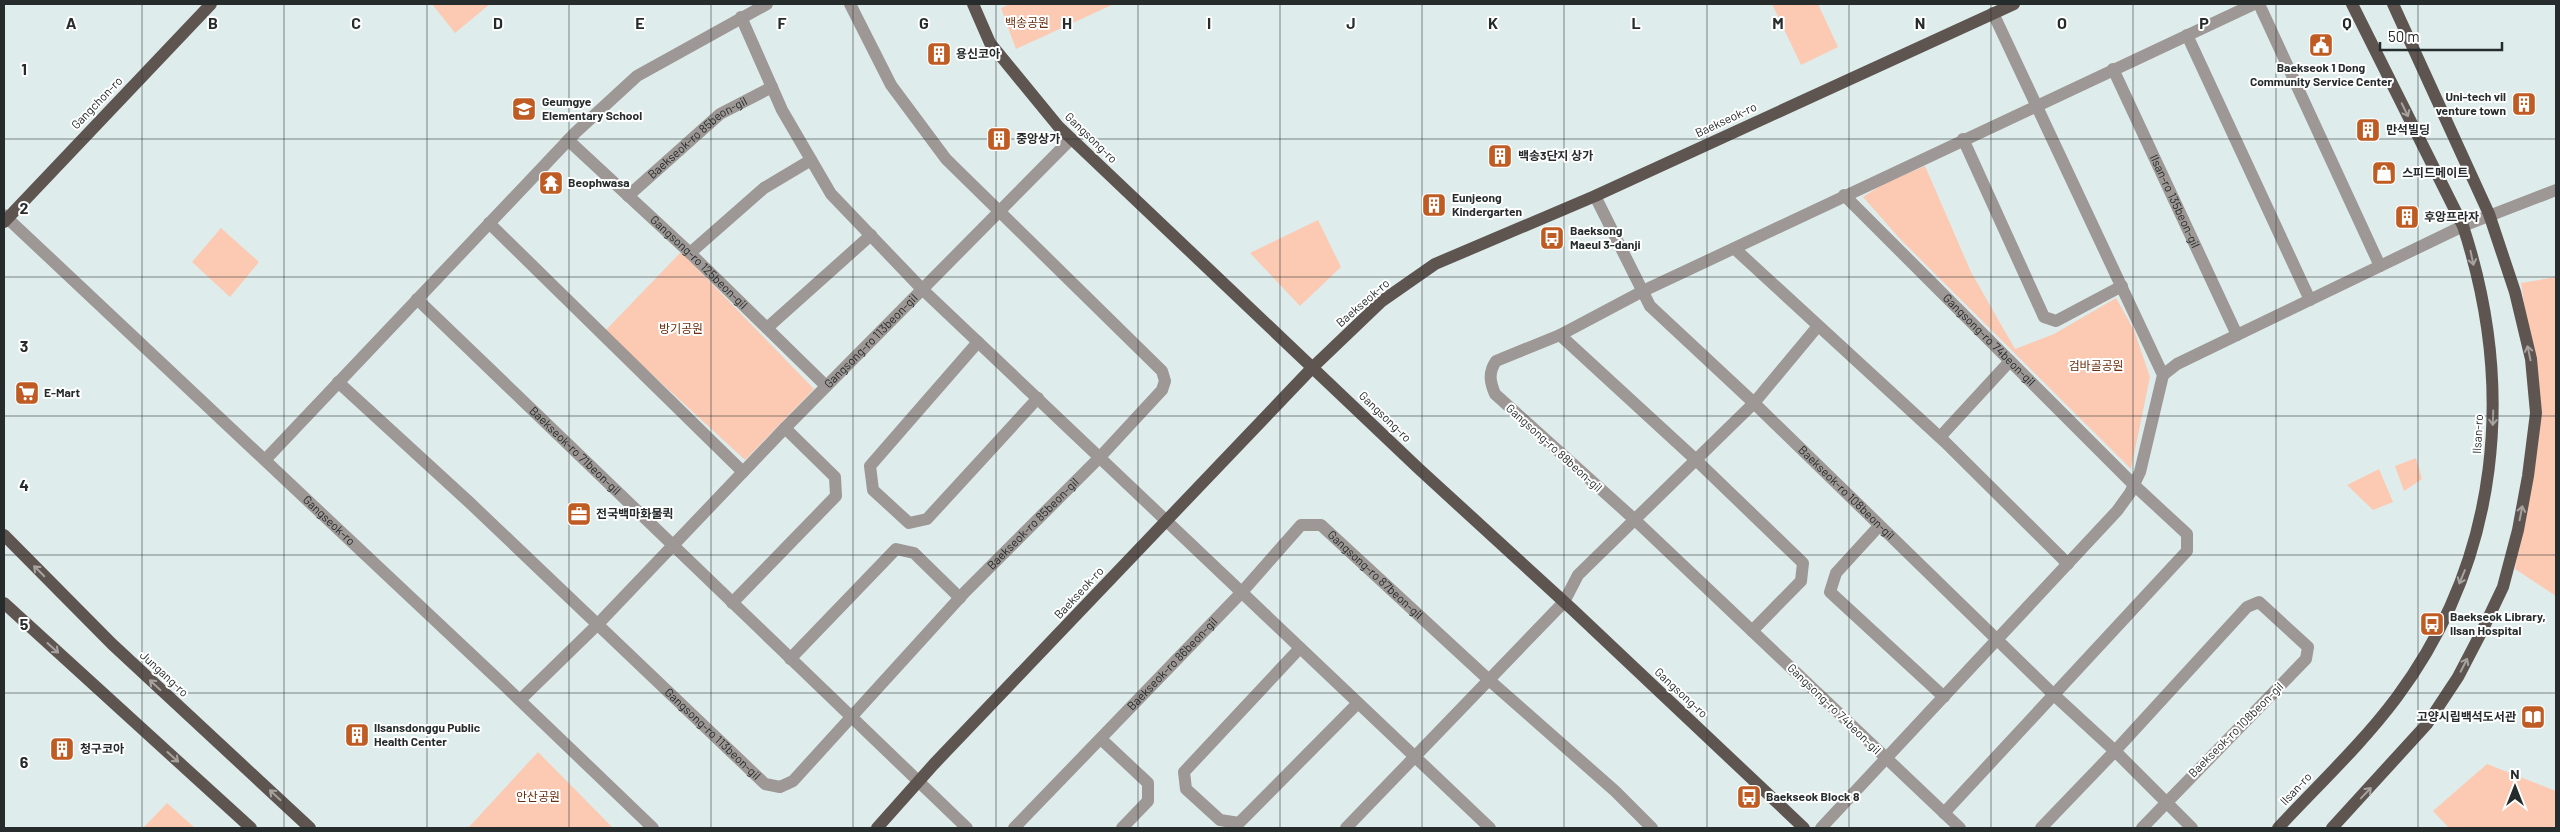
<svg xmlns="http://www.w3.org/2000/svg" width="2560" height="832" font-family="Barlow,'Noto Sans KR',sans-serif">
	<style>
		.green { fill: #fcc9b2 }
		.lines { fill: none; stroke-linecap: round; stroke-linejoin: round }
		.minor { stroke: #9d9895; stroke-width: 12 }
		.major { stroke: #5e5551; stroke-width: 12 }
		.oneway { stroke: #a6a29f }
		.grid { fill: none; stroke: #262c2c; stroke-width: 1; stroke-opacity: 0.55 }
		.labels { text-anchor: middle; stroke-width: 4; stroke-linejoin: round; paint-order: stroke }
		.park-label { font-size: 12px; fill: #6a2f0e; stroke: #fff }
		.poi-label { font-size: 12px; font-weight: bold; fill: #262c2c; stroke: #fff; text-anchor: start }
		.street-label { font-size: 12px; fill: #262c2c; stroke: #fff }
		.grid-label { font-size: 16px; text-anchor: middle; font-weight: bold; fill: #262c2c; stroke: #fff; stroke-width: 4; stroke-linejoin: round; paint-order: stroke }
	</style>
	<rect width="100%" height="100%" fill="#deedec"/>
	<path class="green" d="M432,4h58l-35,29z
		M1010,4h104l-98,45 -15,-41z
		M1772,4h46l20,43 -37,18z
		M1925,166l46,106 44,77 39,-15 62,-36 18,32 16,47 -19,92 -229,-228 -39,-44 22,-14z
		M1318,220l23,47 -41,39 -50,-53z
		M221,228l38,34 -29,35 -38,-35z
		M681,252l133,137 -69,71 -140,-129z
		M2556,277v319l-41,-27 24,-167 -18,-119z
		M2416,458l6,21 -18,12 -9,-25z
		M2379,469l14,33 -20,8 -26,-25z
		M538,752l75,76h-145z
		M2487,764l69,27v37h-107l-16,-17z
		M167,803l28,25h-52z"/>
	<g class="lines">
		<g class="minor">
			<path d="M2259,4l121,262"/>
			<path d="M741,17l41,93 49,84 91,95 568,539"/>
			<path d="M2187,35l123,265"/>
			<path id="s1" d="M2113,69l124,266"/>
			<path d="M1963,139l81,178 12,4 66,-35"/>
			<path id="s2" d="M568,140l122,113 136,133"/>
			<path id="s3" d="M1844,195l290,290 53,49v17l-243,262"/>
			<path id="s4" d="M628,196l92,-82 52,-27"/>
			<path id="s5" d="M1595,196l55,110 104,97 299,291 62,57 77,77"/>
			<path id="s6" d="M4,215l503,473 146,140"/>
			<path d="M489,223l254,249"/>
			<path d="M1735,249l210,193 123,122"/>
			<path d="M690,253l74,-65 47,-28"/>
			<path id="s7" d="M417,299l550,529"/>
			<path d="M767,328l104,-93"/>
			<path d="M1560,335l135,124 108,104 -2,18 -49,50"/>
			<path d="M978,342l-108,124 3,24 36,33 18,-4 111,-121"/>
			<path d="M2163,375l14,-11 286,-138 93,-36"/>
			<path id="s8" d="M338,382l131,120 296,282 15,3 13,-6 172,-189 135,-135 62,-67 3,-9 -3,-10 -216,-212 -55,-74 -41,-81"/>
			<path d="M1940,437l70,-76"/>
			<path d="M265,460l310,-327 62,-57 130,-72"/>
			<path d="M1879,526l-43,47 -6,19 114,105"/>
			<path d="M732,603l104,-107 -1,-19 -50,-49"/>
			<path d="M1300,648l-116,124 2,17 34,31 19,3 119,-120"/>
			<path d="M790,659l106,-110 18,4 46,45"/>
			<path id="s9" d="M520,700l77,-75 188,-197 286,-289"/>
			<path d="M1101,739l47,44v18l-26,27"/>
			<path id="s10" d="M1014,828l228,-236 59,-67h20l168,155 126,111 37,37"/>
			<path d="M1346,828l218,-226 14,-27 176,-172 64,-77"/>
			<path d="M1821,828l296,-317 13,-18 10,-21 23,-97 -170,-362"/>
			<path d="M1960,828l-326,-309 -139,-125c-5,-12 -7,-21 1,-33l64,-26 83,-44 611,-287"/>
			<path d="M2041,828l74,-77 132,-144 12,-5 49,45 -2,12 -164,169"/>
		</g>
		<path class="major" d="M973,4l17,39 68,83 360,342 155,142 231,218
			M4,222l207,-218
			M4,535l108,109 198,184
			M4,603l247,225
			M877,828l57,-64 379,-397 69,-66 53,-37 160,-68 419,-192
			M2278,828c40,-43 84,-84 119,-131 103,-139 119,-309 66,-471l-111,-222
			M2332,828l95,-104 31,-47 25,-48 20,-42 15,-57 10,-54 8,-63 -5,-54 -16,-67 -26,-78 -96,-210"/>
	</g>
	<defs><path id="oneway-shaft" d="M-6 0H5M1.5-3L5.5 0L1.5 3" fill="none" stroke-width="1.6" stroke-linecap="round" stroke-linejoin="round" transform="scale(1.25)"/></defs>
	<g class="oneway">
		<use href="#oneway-shaft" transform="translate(2405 110) rotate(64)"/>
		<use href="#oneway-shaft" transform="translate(2472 258) rotate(78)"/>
		<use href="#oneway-shaft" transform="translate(2529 353) rotate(-102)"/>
		<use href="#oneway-shaft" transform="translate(2493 418) rotate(92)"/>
		<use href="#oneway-shaft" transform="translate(2521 513) rotate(-79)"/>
		<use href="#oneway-shaft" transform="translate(39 571) rotate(-135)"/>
		<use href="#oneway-shaft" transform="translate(2462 577) rotate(113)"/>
		<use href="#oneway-shaft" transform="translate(53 648) rotate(42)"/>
		<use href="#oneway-shaft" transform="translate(2464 665) rotate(-63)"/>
		<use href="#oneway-shaft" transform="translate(155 685) rotate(-137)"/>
		<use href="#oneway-shaft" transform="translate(173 757) rotate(42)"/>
		<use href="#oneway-shaft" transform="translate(2366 793) rotate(-46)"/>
		<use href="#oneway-shaft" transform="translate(275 795) rotate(-137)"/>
	</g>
	<path class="grid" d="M142,4v824M284,4v824M427,4v824M569,4v824M711,4v824M853,4v824M996,4v824M1138,4v824M1280,4v824M1422,4v824M1564,4v824M1707,4v824M1849,4v824M1991,4v824M2133,4v824M2276,4v824M2418,4v824M4,139h2552M4,277h2552M4,416h2552M4,555h2552M4,693h2552"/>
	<defs>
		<symbol id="civic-square" viewBox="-11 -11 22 22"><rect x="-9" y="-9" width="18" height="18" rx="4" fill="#bf5c24" stroke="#fff"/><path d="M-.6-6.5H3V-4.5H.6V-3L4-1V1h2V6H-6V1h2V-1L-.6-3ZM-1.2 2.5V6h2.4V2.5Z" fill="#fff"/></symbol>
		<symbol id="building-square" viewBox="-11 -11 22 22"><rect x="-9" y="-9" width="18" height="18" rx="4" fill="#bf5c24" stroke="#fff"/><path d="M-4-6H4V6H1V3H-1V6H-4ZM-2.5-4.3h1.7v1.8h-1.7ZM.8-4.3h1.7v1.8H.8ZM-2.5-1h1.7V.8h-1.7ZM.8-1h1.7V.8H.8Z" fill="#fff"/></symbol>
		<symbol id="school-square" viewBox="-11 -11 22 22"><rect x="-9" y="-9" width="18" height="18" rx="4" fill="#bf5c24" stroke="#fff"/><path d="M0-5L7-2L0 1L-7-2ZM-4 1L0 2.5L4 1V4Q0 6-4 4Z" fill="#fff"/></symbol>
		<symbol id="shop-square" viewBox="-11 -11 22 22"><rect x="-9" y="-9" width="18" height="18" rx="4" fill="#bf5c24" stroke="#fff"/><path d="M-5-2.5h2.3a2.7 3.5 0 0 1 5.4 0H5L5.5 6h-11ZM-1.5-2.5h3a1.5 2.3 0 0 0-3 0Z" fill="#fff"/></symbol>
		<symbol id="temple-square" viewBox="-11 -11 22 22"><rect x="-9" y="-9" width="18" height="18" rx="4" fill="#bf5c24" stroke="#fff"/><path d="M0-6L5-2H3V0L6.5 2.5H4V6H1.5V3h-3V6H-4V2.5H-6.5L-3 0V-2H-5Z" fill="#fff"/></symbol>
		<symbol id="bus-square" viewBox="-11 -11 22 22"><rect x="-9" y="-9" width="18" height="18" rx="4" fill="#bf5c24" stroke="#fff"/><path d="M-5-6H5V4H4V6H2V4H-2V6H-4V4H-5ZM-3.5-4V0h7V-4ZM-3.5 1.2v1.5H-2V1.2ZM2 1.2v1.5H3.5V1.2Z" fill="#fff"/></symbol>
		<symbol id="supermarket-square" viewBox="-11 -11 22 22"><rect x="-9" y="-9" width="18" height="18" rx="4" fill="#bf5c24" stroke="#fff"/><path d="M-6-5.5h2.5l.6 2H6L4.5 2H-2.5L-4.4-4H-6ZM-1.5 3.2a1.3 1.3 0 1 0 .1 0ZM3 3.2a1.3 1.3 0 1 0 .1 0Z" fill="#fff"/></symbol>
		<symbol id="office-square" viewBox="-11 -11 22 22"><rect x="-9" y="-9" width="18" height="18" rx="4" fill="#bf5c24" stroke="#fff"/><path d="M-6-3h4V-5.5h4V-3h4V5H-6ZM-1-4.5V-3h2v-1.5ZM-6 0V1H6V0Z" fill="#fff"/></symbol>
		<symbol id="library-square" viewBox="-11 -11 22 22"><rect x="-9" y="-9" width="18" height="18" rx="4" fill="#bf5c24" stroke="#fff"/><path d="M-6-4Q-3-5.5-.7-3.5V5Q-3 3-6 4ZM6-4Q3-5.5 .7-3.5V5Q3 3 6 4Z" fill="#fff"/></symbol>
	</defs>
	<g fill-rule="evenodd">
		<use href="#civic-square" x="2307" y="31" width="28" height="28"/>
		<use href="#building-square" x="925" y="40" width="28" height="28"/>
		<use href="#building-square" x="2510" y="90" width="28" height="28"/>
		<use href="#school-square" x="510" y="95" width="28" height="28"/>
		<use href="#building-square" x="2354" y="116" width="28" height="28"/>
		<use href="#building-square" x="985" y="125" width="28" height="28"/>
		<use href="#building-square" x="1486" y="142" width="28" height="28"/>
		<use href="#shop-square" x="2370" y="159" width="28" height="28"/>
		<use href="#temple-square" x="537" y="169" width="28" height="28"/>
		<use href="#building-square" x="1420" y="191" width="28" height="28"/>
		<use href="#building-square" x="2393" y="203" width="28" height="28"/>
		<use href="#bus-square" x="1538" y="224" width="28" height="28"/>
		<use href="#supermarket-square" x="13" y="379" width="28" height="28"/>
		<use href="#office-square" x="565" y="500" width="28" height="28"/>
		<use href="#bus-square" x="2418" y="610" width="28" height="28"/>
		<use href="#library-square" x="2519" y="703" width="28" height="28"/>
		<use href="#building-square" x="343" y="721" width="28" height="28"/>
		<use href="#building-square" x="48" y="735" width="28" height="28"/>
		<use href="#bus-square" x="1735" y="783" width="28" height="28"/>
	</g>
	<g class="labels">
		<g class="park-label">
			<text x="1027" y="27">백송공원</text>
			<text x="681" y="333">방기공원</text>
			<text x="2096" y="370">검바골공원</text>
			<text x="538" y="801">안산공원</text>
		</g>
		<g class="poi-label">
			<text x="956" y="58">용신코아</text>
			<text x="2321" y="72" text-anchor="middle">Baekseok 1 Dong<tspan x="2321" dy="14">Community Service Center</tspan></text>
			<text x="2506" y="101" text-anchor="end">Uni-tech vil<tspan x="2506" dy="14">venture town</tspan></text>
			<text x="542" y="106">Geumgye<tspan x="542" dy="14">Elementary School</tspan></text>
			<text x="2386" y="134">만석빌딩</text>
			<text x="1016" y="143">중앙상가</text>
			<text x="1518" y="160">백송3단지 상가</text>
			<text x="2402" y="177">스피드메이트</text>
			<text x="568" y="187">Beophwasa</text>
			<text x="1452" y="202">Eunjeong<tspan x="1452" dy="14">Kindergarten</tspan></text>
			<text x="2424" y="221">후앙프라자</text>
			<text x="1570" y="235">Baeksong<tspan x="1570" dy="14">Maeul 3-danji</tspan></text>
			<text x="44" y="397">E-Mart</text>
			<text x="596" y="518">전국백마화물퀵</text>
			<text x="2450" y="621">Baekseok Library,<tspan x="2450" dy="14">Ilsan Hospital</tspan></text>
			<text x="2516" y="721" text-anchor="end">고양시립백석도서관</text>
			<text x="374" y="732">Ilsansdonggu Public<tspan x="374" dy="14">Health Center</tspan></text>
			<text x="80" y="753">청구코아</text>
			<text x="1766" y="801">Baekseok Block 8</text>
		</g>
		<g class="street-label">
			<text transform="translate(97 103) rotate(-46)" y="4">Gangchon-ro</text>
			<text transform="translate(1726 120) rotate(-25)" y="4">Baekseok-ro</text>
			<text transform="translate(1091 138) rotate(44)" y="4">Gangsong-ro</text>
			<text dy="4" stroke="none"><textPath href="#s4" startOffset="91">Baekseok-ro 85beon-gil</textPath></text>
			<text dy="4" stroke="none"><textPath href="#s1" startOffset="146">Ilsan-ro 135beon-gil</textPath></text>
			<text dy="4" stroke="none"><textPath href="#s2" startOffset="179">Gangsong-ro 125beon-gil</textPath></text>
			<text transform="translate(1363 303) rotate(-41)" y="4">Baekseok-ro</text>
			<text dy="4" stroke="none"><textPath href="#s3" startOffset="205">Gangsong-ro 74beon-gil</textPath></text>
			<text dy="4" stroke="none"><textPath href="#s9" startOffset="502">Gangsong-ro 113beon-gil</textPath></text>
			<text transform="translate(1385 417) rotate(44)" y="4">Gangsong-ro</text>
			<text transform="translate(2478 434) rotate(-87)" y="4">Ilsan-ro</text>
			<text transform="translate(1554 448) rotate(42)" y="4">Gangsong-ro 88beon-gil</text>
			<text dy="4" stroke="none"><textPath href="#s7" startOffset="219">Baekseok-ro 71beon-gil</textPath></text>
			<text dy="4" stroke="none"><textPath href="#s5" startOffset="394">Baekseok-ro 108beon-gil</textPath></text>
			<text dy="4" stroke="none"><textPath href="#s6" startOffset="446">Gangseok-ro</textPath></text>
			<text dy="4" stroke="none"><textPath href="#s8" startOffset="968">Baekseok-ro 85beon-gil</textPath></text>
			<text dy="4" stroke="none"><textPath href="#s10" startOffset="511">Gangsong-ro 87beon-gil</textPath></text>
			<text transform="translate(1079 593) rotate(-47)" y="4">Baekseok-ro</text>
			<text dy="4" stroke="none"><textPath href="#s10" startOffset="228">Baekseok-ro 86beon-gil</textPath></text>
			<text transform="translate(164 674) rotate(43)" y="4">Jungang-ro</text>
			<text transform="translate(1681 693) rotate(43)" y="4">Gangsong-ro</text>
			<text transform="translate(1834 709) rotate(44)" y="4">Gangsong-ro 74beon-gil</text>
			<text transform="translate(2236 730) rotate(-45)" y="4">Baekseok-ro 108beon-gil</text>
			<text dy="4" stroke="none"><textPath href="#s8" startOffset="514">Gangsong-ro 113beon-gil</textPath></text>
			<text transform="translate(2296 789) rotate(-47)" y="4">Ilsan-ro</text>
		</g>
	</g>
	<g class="grid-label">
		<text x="71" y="29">A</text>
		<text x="213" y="29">B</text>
		<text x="356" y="29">C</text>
		<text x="498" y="29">D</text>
		<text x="640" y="29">E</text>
		<text x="782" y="29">F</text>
		<text x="924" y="29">G</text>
		<text x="1067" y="29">H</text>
		<text x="1209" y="29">I</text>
		<text x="1351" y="29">J</text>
		<text x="1493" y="29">K</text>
		<text x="1636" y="29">L</text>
		<text x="1778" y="29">M</text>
		<text x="1920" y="29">N</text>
		<text x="2062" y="29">O</text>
		<text x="2204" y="29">P</text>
		<text x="2347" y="29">Q</text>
		<text x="24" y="75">1</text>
		<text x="24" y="214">2</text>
		<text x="24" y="352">3</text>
		<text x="24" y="491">4</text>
		<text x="24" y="630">5</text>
		<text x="24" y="768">6</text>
	</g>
	<rect width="2560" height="832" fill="none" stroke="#262c2c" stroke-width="10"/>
	<g transform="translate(2515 787)" stroke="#ffffff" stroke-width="4" paint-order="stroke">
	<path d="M0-4L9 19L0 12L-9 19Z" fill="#262c2c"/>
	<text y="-8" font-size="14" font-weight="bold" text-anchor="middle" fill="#262c2c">N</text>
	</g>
	<path d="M2380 42v8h122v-8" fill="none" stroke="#262c2c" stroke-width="2.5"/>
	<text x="2388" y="42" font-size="15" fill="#262c2c" stroke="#ffffff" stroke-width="4" paint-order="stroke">50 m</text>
</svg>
